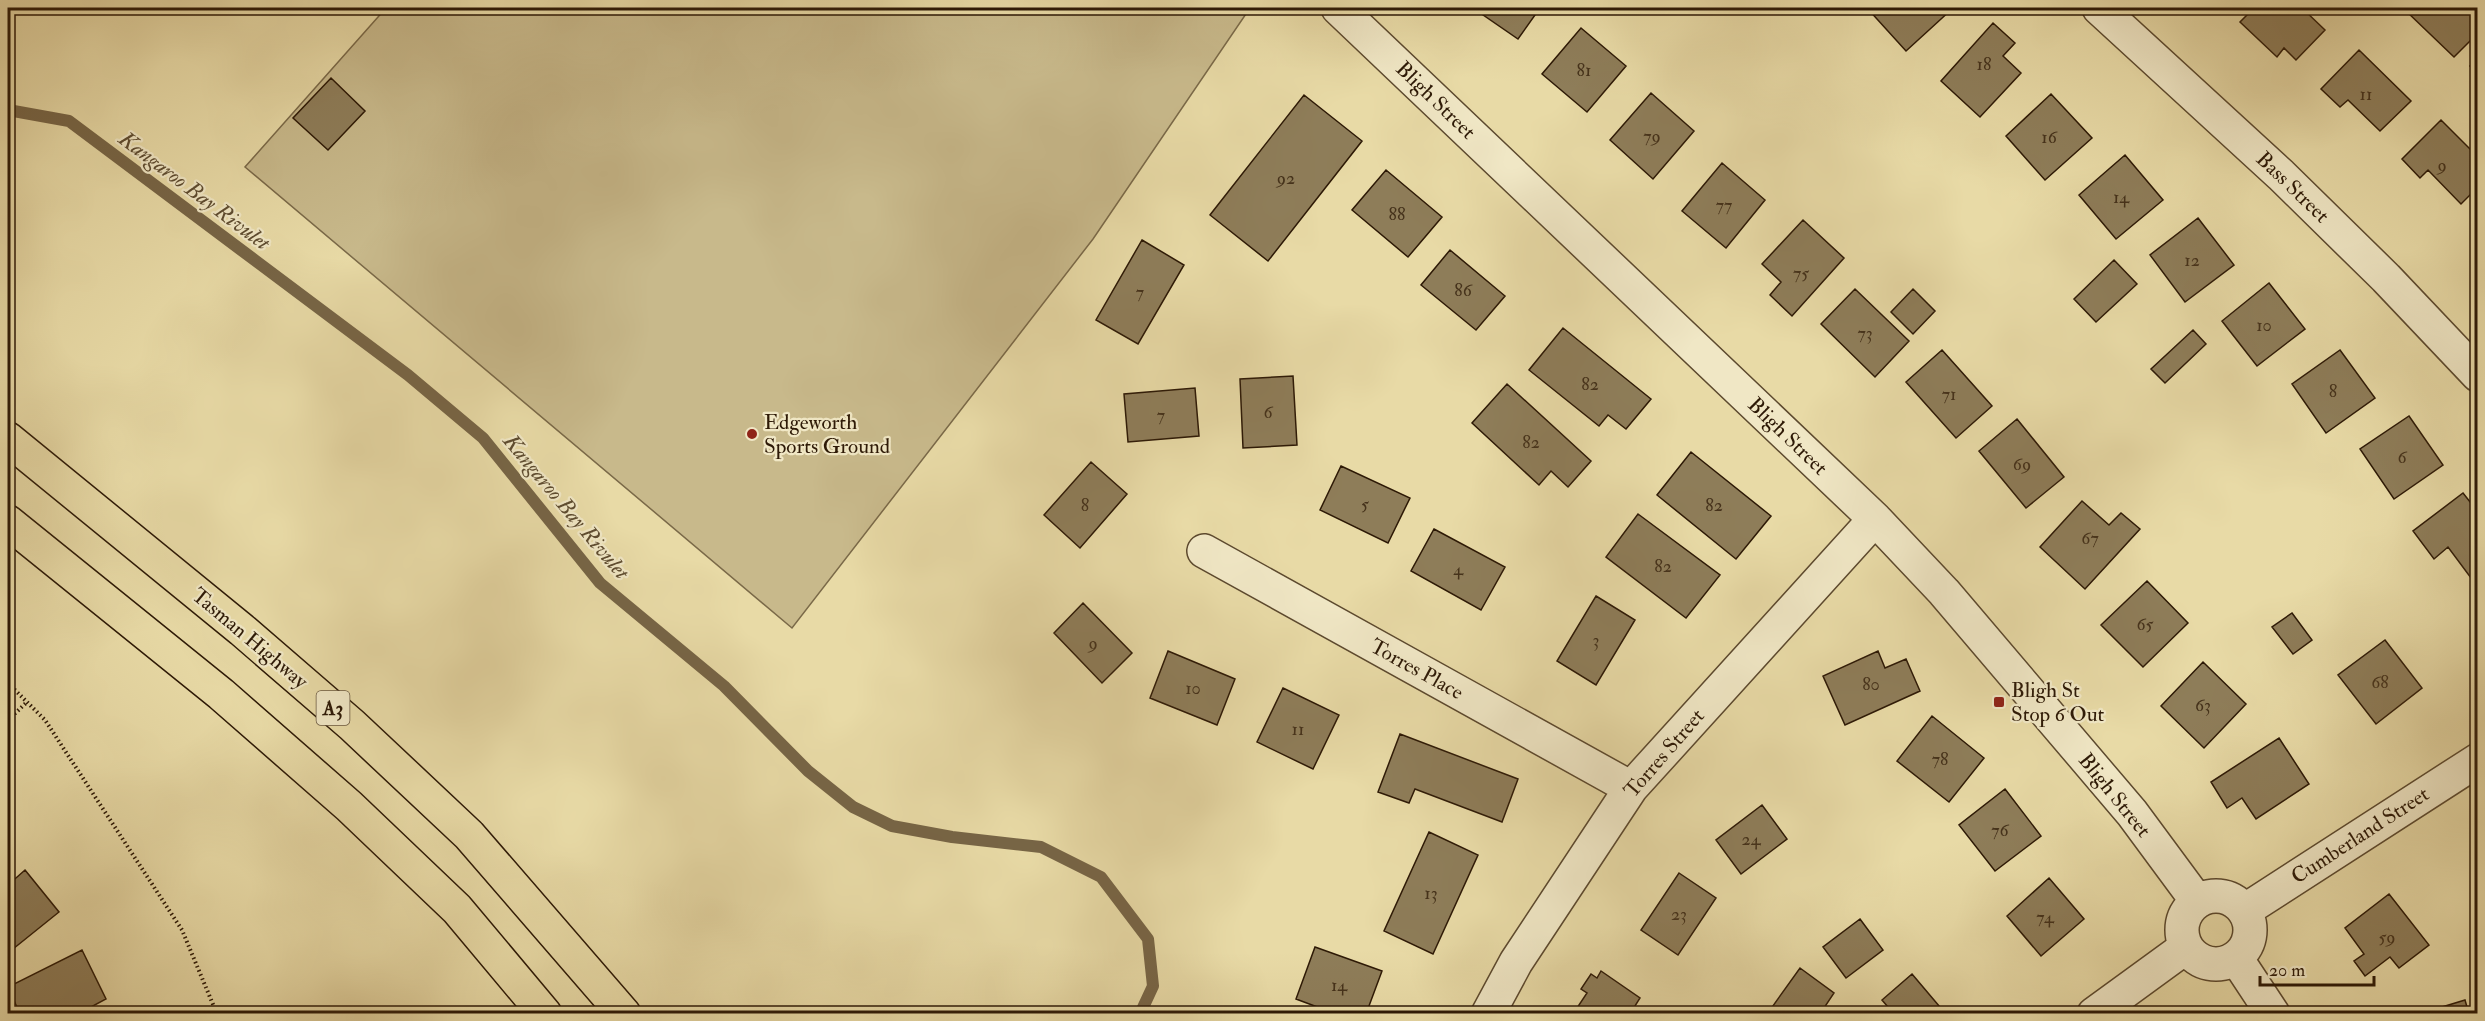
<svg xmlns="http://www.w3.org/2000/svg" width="2485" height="1021" font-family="'IM FELL Double Pica',serif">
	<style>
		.pitch { fill: #c8b98b; stroke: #7a6948; stroke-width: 1.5 }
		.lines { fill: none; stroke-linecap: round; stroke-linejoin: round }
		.stream { stroke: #776546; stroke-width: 12 }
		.building { fill: #8e7d59; stroke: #2d1906; stroke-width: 1.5 }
		.minor-casing { stroke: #5c492e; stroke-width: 36 }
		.motorway-casing { stroke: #2d1906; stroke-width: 36 }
		.path { stroke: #2d1906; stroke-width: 4; stroke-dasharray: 1.5 3; stroke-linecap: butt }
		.minor { stroke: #f0e7c5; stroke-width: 33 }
		.motorway { stroke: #e8daa6; stroke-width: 33 }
		.poi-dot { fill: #8f2418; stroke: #f0e7c5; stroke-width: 2 }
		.labels { text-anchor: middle; stroke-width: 4.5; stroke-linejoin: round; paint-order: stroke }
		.number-label { font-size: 18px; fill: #45321b }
		.shield { fill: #f0e7c5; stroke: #68573f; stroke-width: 1.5 }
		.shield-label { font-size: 20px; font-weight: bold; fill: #2d1906 }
		.street-label { font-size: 21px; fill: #2d1906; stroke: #f0e7c5 }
		.poi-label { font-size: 21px; fill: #2d1906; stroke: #f0e7c5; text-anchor: start }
		.water-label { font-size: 22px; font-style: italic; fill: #5e4c30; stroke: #f0e7c5 }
	</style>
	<rect width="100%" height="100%" fill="#e8daa6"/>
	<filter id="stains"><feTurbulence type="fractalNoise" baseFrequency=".00333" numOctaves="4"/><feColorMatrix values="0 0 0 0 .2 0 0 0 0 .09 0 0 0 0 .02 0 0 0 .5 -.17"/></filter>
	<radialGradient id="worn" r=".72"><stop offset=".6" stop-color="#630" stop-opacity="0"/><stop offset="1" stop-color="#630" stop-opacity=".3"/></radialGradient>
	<path class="pitch" d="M386,8h864l-157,231 -301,389 -547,-461z"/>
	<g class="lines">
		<path class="stream" d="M8,110l61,11 339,254 75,63 117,145 124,103 84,85 45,36 39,19 60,11 89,10 60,30 47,62 5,47 -13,28"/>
	</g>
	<path class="building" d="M1473,8h67l-22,31z
		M1867,8h83l2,1 -46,42z
		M2254,8h48l23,22 -29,30 -12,-12 -7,9 -37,-35z
		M2407,8h69l2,25 -24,24 -49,-47z
		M1993,23l22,20 -12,13 18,17 -41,44 -39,-36z
		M1581,28l45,38 -39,46 -45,-38z
		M2359,50l52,51 -31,30 -32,-31 -8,7 -19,-18z
		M2478,59v14l-8,-7z
		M331,78l34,33 -37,39 -35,-32z
		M1651,93l43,38 -41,48 -43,-39z
		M2051,94l41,44 -47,42 -39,-44z
		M1304,95l58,46 -94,120 -58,-46z
		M2441,120l37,37v30l-17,17 -33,-34 -8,8 -18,-19z
		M2125,155l38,45 -47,39 -37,-44z
		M1722,163l43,37 -39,48 -44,-37z
		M1386,170l56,47 -34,40 -56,-47z
		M2198,218l36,47 -49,37 -35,-47z
		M1803,220l41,38 -52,58 -22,-21 11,-13 -19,-18z
		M1142,240l42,25 -46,79 -42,-24z
		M1450,250l55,46 -29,34 -55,-45z
		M2114,260l23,24 -41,38 -22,-23z
		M2269,283l36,46 -48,37 -35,-45z
		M1855,289l54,52 -34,36 -54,-53z
		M1913,289l22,22 -22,23 -22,-22z
		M1563,328l88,71 -25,30 -18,-14 -9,11 -70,-56z
		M2193,330l13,14 -41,39 -14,-14z
		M1942,350l50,56 -36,32 -50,-56z
		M2340,350l35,48 -49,35 -34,-49z
		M1293,376l4,69 -54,3 -3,-69z
		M1507,384l84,77 -23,26 -17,-16 -12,14 -67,-62z
		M1195,388l4,48 -71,6 -4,-48z
		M2409,416l34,49 -49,34 -34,-50z
		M2017,419l47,58 -38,31 -47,-57z
		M1691,452l80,64 -35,43 -79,-64z
		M1091,462l36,32 -47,54 -36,-33z
		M1341,466l69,32 -22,45 -68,-33z
		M2463,493l15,19v61l-7,5 -23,-31 -14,12 -21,-28z
		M2082,501l27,24 12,-12 19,16 -55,60 -45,-42z
		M1638,514l82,61 -34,43 -80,-61z
		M1434,529l71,38 -24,43 -70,-39z
		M2147,581l41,42 -45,44 -42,-42z
		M1596,596l39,24 -39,65 -39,-24z
		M1083,603l49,50 -30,30 -48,-50z
		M2292,613l20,27 -19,14 -21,-27z
		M2385,640l37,48 -46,36 -38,-49z
		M1168,651l67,28 -18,46 -67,-27z
		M1878,651l7,17 21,-9 14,32 -75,34 -22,-49z
		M2203,662l43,42 -42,44 -43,-42z
		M1283,688l56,27 -26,54 -56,-27z
		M1932,716l52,42 -35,44 -52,-41z
		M1400,734l118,45 -16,43 -87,-33 -6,14 -31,-11z
		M2279,738l30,46 -53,35 -14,-21 -15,10 -16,-26z
		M2005,789l36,47 -46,35 -36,-46z
		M1762,805l25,34 -46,35 -25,-34z
		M1429,832l49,23 -45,99 -49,-23z
		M25,870l34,42 -51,41v-68z
		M1679,873l37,25 -38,57 -37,-25z
		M2049,878l35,41 -43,37 -34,-40z
		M2389,894l40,51 -30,23 -9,-11 -25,19 -11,-15 10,-7 -19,-26z
		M1860,919l23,31 -37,28 -23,-31z
		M1315,947l67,24 -16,43h-30l-40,-15z
		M82,950l24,49 -28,15h-58l-12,-27z
		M1800,968l34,25 -14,21h-45l-5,-4z
		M1601,971l39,27 -10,16h-57l14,-21 -6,-4 10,-15 6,4z
		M1912,974l33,39 -1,1h-50l-12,-14z
		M2465,1000l4,14h-50z"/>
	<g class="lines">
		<defs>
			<path id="minor" d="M1338,8l537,511 69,73 188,221 65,88
				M2099,8l182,167 105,103 92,97
				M1204,551l427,237
				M2182 930a34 34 0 1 1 68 0a34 34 0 1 1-68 0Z
				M2244,911l234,-151
				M2236,958l37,56
				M1488,1014l28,-52 115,-174 244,-269
				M2094,1014l92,-67"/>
			<path id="motorway" d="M8,439l234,191 110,95 117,110 155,179
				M8,522l213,172 128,112 108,103 88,105"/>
		</defs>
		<use href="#minor" class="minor-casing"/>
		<use href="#motorway" class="motorway-casing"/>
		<path class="path" d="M8,683l37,37 137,210 35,84
			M8,720l19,-18"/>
		<use href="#minor" class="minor"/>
		<use href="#motorway" class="motorway"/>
	</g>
	<g class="poi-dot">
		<circle cx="752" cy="434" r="6"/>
		<rect x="1993" y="696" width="12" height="12" rx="3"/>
	</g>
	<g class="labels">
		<g class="number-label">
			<text x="1984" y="70">18</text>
			<text x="1584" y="76">81</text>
			<text x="2366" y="100">11</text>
			<text x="1652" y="142">79</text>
			<text x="2049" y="143">16</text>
			<text x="2442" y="171">9</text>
			<text x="1286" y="184">92</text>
			<text x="2121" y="203">14</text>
			<text x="1724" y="211">77</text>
			<text x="1397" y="220">88</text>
			<text x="2192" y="266">12</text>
			<text x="1801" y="279">75</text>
			<text x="1463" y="296">86</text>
			<text x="1140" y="298">7</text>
			<text x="2264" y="331">10</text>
			<text x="1865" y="339">73</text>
			<text x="1590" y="390">82</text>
			<text x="2333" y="397">8</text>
			<text x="1949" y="400">71</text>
			<text x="1268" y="418">6</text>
			<text x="1161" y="421">7</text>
			<text x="1531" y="448">82</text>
			<text x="2402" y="463">6</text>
			<text x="2022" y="470">69</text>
			<text x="1365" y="510">5</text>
			<text x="1085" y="511">8</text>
			<text x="1714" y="511">82</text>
			<text x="2090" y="544">67</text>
			<text x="1663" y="572">82</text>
			<text x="1458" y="575">4</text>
			<text x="2145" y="630">65</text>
			<text x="1596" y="646">3</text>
			<text x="1093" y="649">9</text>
			<text x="2380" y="688">68</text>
			<text x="1871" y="690">80</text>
			<text x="1193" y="694">10</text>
			<text x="2203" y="711">63</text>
			<text x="1298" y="735">11</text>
			<text x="1940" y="765">78</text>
			<text x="2000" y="836">76</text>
			<text x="1751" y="845">24</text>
			<text x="1431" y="899">13</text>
			<text x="1679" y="920">23</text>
			<text x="2045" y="923">74</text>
			<text x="2387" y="943">59</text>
			<text x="1339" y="991">14</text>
		</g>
		<rect class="shield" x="316.5" y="691" width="33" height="34" rx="4.5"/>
		<g class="shield-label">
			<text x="333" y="715">A3</text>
		</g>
		<g class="street-label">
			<text transform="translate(1436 100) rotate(44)" y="7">Bligh Street</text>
			<text transform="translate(2293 187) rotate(44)" y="7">Bass Street</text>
			<text transform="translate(1788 436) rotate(44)" y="7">Bligh Street</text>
			<text transform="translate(250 638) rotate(40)" y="7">Tasman Highway</text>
			<text transform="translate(1417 669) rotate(29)" y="7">Torres Place</text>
			<text transform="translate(1664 753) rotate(-49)" y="7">Torres Street</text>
			<text transform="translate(2115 795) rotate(51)" y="7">Bligh Street</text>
			<text transform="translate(2360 835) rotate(-33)" y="7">Cumberland Street</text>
		</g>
		<g class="poi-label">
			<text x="764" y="429">Edgeworth<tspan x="764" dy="24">Sports Ground</tspan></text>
			<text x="2011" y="697">Bligh St<tspan x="2011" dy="24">Stop 6 Out</tspan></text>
		</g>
		<g class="water-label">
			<text transform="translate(195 190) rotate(37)" y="8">Kangaroo Bay Rivulet</text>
			<text transform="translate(567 506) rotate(50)" y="8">Kangaroo Bay Rivulet</text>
		</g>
	</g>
	<rect width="2485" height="1021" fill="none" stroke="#e8daa6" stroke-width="30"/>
	<rect x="9" y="9" width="2467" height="1003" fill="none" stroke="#2d1906" stroke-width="3"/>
	<rect x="15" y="15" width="2455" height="991" fill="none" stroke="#2d1906" stroke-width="1.5"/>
	<path d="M2260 976v9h114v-9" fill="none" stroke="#2d1906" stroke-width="3"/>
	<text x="2269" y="976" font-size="18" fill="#2d1906" stroke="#f0e7c5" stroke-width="4.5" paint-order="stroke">20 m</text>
	<rect width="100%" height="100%" filter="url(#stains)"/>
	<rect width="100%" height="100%" fill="url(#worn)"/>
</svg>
